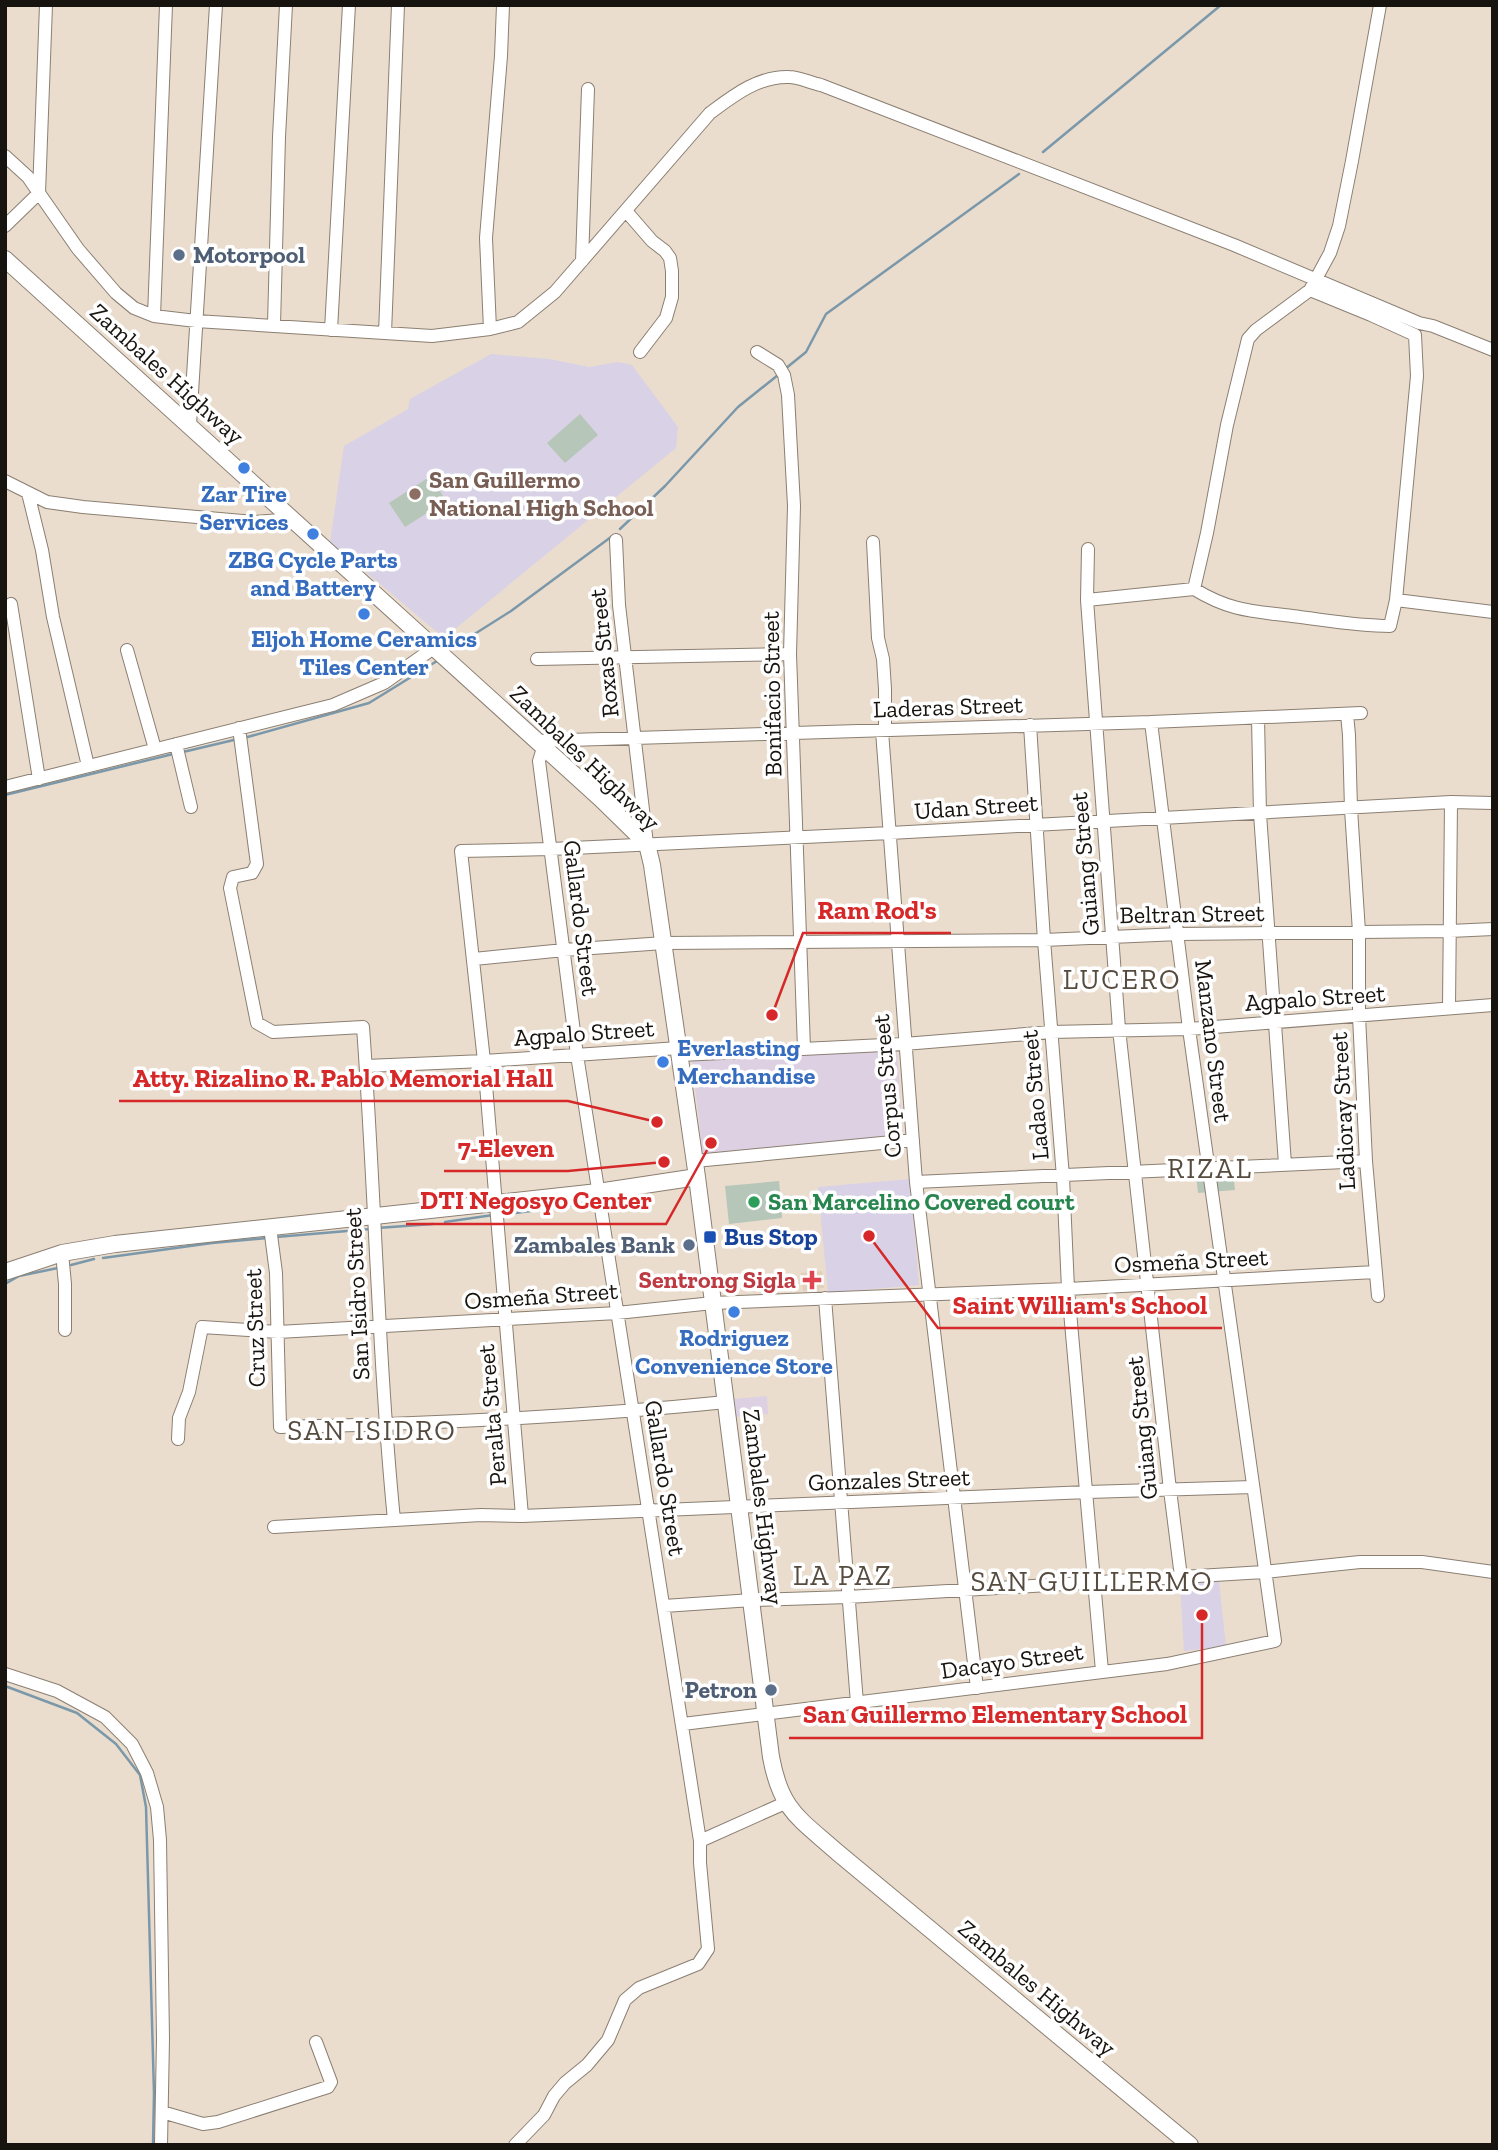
<svg xmlns="http://www.w3.org/2000/svg" width="1498" height="2150" font-family="'Zilla Slab',serif">
	<style>
		.commercial { fill: #ded0e3 }
		.built { fill: #e2d0bb }
		.education { fill: #d9d1e6 }
		.green { fill: #b6c6b8 }
		.lines { fill: none; stroke-linecap: round; stroke-linejoin: round }
		.stream { stroke: #7b98aa; stroke-width: 2.5 }
		.minor-casing { stroke: #8b7f72; stroke-width: 14 }
		.major-casing { stroke: #8b7f72; stroke-width: 18 }
		.minor { stroke: #fff; stroke-width: 12 }
		.major { stroke: #fff; stroke-width: 16 }
		.service-dot { fill: #5c6f8a; stroke: #fff; stroke-width: 2.5 }
		.shop-dot { fill: #3f7fe0; stroke: #fff; stroke-width: 2.5 }
		.education-dot { fill: #8d6e63; stroke: #fff; stroke-width: 2.5 }
		.leisure-dot { fill: #2e9e5b; stroke: #fff; stroke-width: 2.5 }
		.transit-dot { fill: #1a4fb4; stroke: #fff; stroke-width: 2.5 }
		.health-dot { fill: #e0444e; stroke: #fff; stroke-width: 2.5 }
		.labels { text-anchor: middle; stroke-width: 7; stroke-linejoin: round; paint-order: stroke }
		.service-label { font-size: 24px; font-weight: bold; fill: #4e5e75; stroke: #fff; text-anchor: end }
		.street-label { font-size: 24px; fill: #17130e; stroke: #fff }
		.education-label { font-size: 24px; font-weight: bold; fill: #785e54; stroke: #fff; text-anchor: start }
		.shop-label { font-size: 24px; font-weight: bold; fill: #366cbe; stroke: #fff }
		.leisure-label { font-size: 24px; font-weight: bold; fill: #27864d; stroke: #fff; text-anchor: start }
		.transit-label { font-size: 24px; font-weight: bold; fill: #164399; stroke: #fff; text-anchor: start }
		.health-label { font-size: 24px; font-weight: bold; fill: #be3a42; stroke: #fff; text-anchor: end }
		.quarter-label { font-size: 28px; letter-spacing: 2px; fill: #564b3f; stroke: #fff }
		.leader { fill: none; stroke: #d62828; stroke-width: 2.5 }
		.callout-dot { fill: #d62828; stroke: #fff; stroke-width: 2.5 }
		.callout-label { font-size: 26px; text-anchor: middle; font-weight: bold; fill: #d62828; stroke: #fff; stroke-width: 7; stroke-linejoin: round; paint-order: stroke }
	</style>
	<rect width="100%" height="100%" fill="#eaddce"/>
	<path class="commercial" d="M897,1049l6,86 -200,21 -11,-95z
		M767,1396l1,18 -34,3 -2,-18z"/>
	<path class="built" d="M822,1271l2,17h-4v2l-17,1 -2,-18z"/>
	<path class="education" d="M491,354l58,5 40,8 29,-5 14,3 46,62 -2,21 -232,190 -114,-96 14,-96 64,-37 2,-10z
		M910,1179l9,106 -91,8 -10,-106z
		M1219,1581l7,65 -42,5 -4,-66z"/>
	<path class="green" d="M580,414l18,21 -33,28 -18,-20z
		M431,476l15,25 -41,26 -16,-24z
		M1233,1171l2,19 -37,3 -2,-19z
		M779,1181l3,37 -53,6 -4,-38z"/>
	<g class="lines">
		<path class="stream" d="M1043,152l178,-147
			M785,369l21,-17 20,-38 193,-140
			M620,529l45,-43 73,-79 40,-32
			M454,647l57,-36 100,-74
			M244,738l125,-35 68,-42
			M183,752l55,-13
			M5,795l168,-41
			M501,1215l90,-12
			M445,1222l48,-7
			M377,1228l56,-4
			M276,1237l95,-8
			M103,1258l109,-15 55,-5
			M71,1265l23,-6
			M5,1284l14,-8 39,-8
			M5,1686l72,27 39,31 24,31 6,32 8,286 -1,52"/>
		<defs>
			<path id="minor" d="M46,5l-7,188 39,56 38,44 18,15 20,8 42,5 236,15 58,-7 28,-7 37,-30 155,-179c23,-17 48,-37 79,-36 10,0 22,6 32,8l413,160 185,78 14,3 60,24
				M5,156l23,21 11,16 -34,33
				M626,211l26,30 13,10 5,7 2,13v26l-6,21 -26,34
				M582,261l6,-172
				M154,316l12,-311
				M274,325l5,-188 7,-132
				M490,329l-4,-91 15,-182 2,-51
				M331,330l18,-325
				M385,333l13,-328
				M757,352l21,13 6,10 4,20 6,111 -4,148 14,395
				M190,425l26,-420
				M5,481l42,21 36,5 171,15 40,-3
				M28,493l14,57 11,67 35,149
				M616,540l3,65 28,239
				M873,542l5,96 5,21 2,30v41
				M1194,589c36,22 58,22 98,27 33,4 64,10 98,10l6,-26 21,-224 -2,-41 -44,-20 -61,-25
				M1087,600l1,-51
				M1396,600l97,12
				M11,604l28,175
				M127,650l28,99
				M537,659l253,-5
				M1347,714l2,21 2,74 8,123v84l7,145 12,135
				M1258,718l2,96 25,350
				M1030,725l14,215 19,237 5,112 34,382
				M239,728l18,136 -5,9 -19,4 -3,11 27,135 16,9 90,-5c12,164 15,329 31,493
				M882,731l34,451 61,506
				M537,741l614,-19 210,-9
				M176,744l15,63
				M5,787l328,-82 51,-22 51,-36
				M474,959l90,-9 100,-7 380,-3 135,-6 271,-3 43,-2
				M1449,1007l2,-205
				M680,1055l224,-11 147,-12 138,-3 304,-24
				M366,1066l118,-5 195,-13
				M695,1161l218,-21
				M916,1182l450,-21
				M270,1227l6,46 4,154c149,-3 298,-10 446,-25
				M62,1253l3,31v46
				M825,1298l32,405
				M178,1439l1,-21 10,-26 13,-65 76,5 339,-19 96,-10 355,-14 307,-17
				M522,1516l-38,-455 -23,-210 90,-2 339,-16 561,-31 42,1
				M274,1527l207,-12 41,1 566,-24 165,-5
				M1181,1577l-11,-87 -51,-461 -32,-429 107,-11 13,-56 20,-108 21,-86 8,-9 54,-40 20,-37 9,-27 13,-65 28,-156
				M664,1606l88,-6 96,-3 416,-25 96,-10h62l71,10
				M5,1674l52,17 48,26 27,27 15,29 10,34 3,33 3,199 -2,106
				M683,1724l484,-60 108,-23 -86,-612 -38,-307
				M700,1841l85,-38
				M162,2112l41,12 15,-2 110,-35 3,-5 -15,-40
				M515,2145l29,-30 10,-19 11,-13 22,-18 21,-25 17,-40 14,-12 59,-24 10,-15 -8,-86v-22l-123,-786 -38,-294 4,-13"/>
			<path id="major" d="M5,259l596,540 46,45 5,21 45,312 74,580c10,54 28,61 66,95l353,293
				M5,1272l57,-19 53,-9 483,-52 99,-15"/>
		</defs>
		<use href="#minor" class="minor-casing"/>
		<use href="#major" class="major-casing"/>
		<use href="#minor" class="minor"/>
		<use href="#major" class="major"/>
	</g>
	<g class="service-dot">
		<circle cx="179" cy="255" r="7"/>
		<circle cx="689" cy="1245" r="7"/>
		<circle cx="771" cy="1690" r="7"/>
	</g>
	<g class="shop-dot">
		<circle cx="244" cy="468" r="7"/>
		<circle cx="313" cy="534" r="7"/>
		<circle cx="364" cy="614" r="7"/>
		<circle cx="663" cy="1062" r="7"/>
		<circle cx="734" cy="1312" r="7"/>
	</g>
	<circle class="education-dot" cx="415" cy="494" r="7"/>
	<circle class="leisure-dot" cx="754" cy="1202" r="7"/>
	<rect class="transit-dot" x="703" y="1230" width="14" height="14" rx="3.5"/>
	<path class="health-dot" d="M808.5 1269.5h7v7h7v7h-7v7h-7v-7h-7v-7h7z"/>
	<g class="labels">
		<g class="service-label">
			<text x="193" y="263" text-anchor="start">Motorpool</text>
			<text x="675" y="1253">Zambales Bank</text>
			<text x="757" y="1698">Petron</text>
		</g>
		<g class="street-label">
			<text transform="translate(167 374) rotate(42)" y="8">Zambales Highway</text>
			<text transform="translate(604 653) rotate(-96)" y="8">Roxas Street</text>
			<text transform="translate(772 694) rotate(-91)" y="8">Bonifacio Street</text>
			<text transform="translate(948 707) rotate(-2)" y="8">Laderas Street</text>
			<text transform="translate(585 758) rotate(44)" y="8">Zambales Highway</text>
			<text transform="translate(976 807) rotate(-4)" y="8">Udan Street</text>
			<text transform="translate(1085 864) rotate(-95)" y="8">Guiang Street</text>
			<text transform="translate(1192 914) rotate(-1)" y="8">Beltran Street</text>
			<text transform="translate(581 918) rotate(83)" y="8">Gallardo Street</text>
			<text transform="translate(1315 998) rotate(-4)" y="8">Agpalo Street</text>
			<text transform="translate(584 1033) rotate(-4)" y="8">Agpalo Street</text>
			<text transform="translate(1213 1041) rotate(83)" y="8">Manzano Street</text>
			<text transform="translate(887 1086) rotate(-95)" y="8">Corpus Street</text>
			<text transform="translate(1035 1095) rotate(-95)" y="8">Ladao Street</text>
			<text transform="translate(1343 1111) rotate(-93)" y="8">Ladioray Street</text>
			<text transform="translate(1191 1261) rotate(-3)" y="8">Osmeña Street</text>
			<text transform="translate(357 1294) rotate(-93)" y="8">San Isidro Street</text>
			<text transform="translate(541 1296) rotate(-4)" y="8">Osmeña Street</text>
			<text transform="translate(255 1328) rotate(-92)" y="8">Cruz Street</text>
			<text transform="translate(492 1415) rotate(-95)" y="8">Peralta Street</text>
			<text transform="translate(1142 1428) rotate(-96)" y="8">Guiang Street</text>
			<text transform="translate(665 1478) rotate(81)" y="8">Gallardo Street</text>
			<text transform="translate(889 1480) rotate(-2)" y="8">Gonzales Street</text>
			<text transform="translate(763 1507) rotate(83)" y="8">Zambales Highway</text>
			<text transform="translate(1012 1661) rotate(-8)" y="8">Dacayo Street</text>
			<text transform="translate(1037 1988) rotate(40)" y="8">Zambales Highway</text>
		</g>
		<g class="education-label">
			<text x="429" y="488">San Guillermo<tspan x="429" dy="28">National High School</tspan></text>
		</g>
		<g class="shop-label">
			<text x="244" y="502">Zar Tire<tspan x="244" dy="28">Services</tspan></text>
			<text x="313" y="568">ZBG Cycle Parts<tspan x="313" dy="28">and Battery</tspan></text>
			<text x="364" y="647">Eljoh Home Ceramics<tspan x="364" dy="28">Tiles Center</tspan></text>
			<text x="677" y="1056" text-anchor="start">Everlasting<tspan x="677" dy="28">Merchandise</tspan></text>
			<text x="734" y="1346">Rodriguez<tspan x="734" dy="28">Convenience Store</tspan></text>
		</g>
		<g class="leisure-label">
			<text x="768" y="1210">San Marcelino Covered court</text>
		</g>
		<g class="transit-label">
			<text x="724" y="1245">Bus Stop</text>
		</g>
		<g class="health-label">
			<text x="796" y="1288">Sentrong Sigla</text>
		</g>
		<g class="quarter-label">
			<text x="1122" y="989">LUCERO</text>
			<text x="1210" y="1178">RIZAL</text>
			<text x="372" y="1440">SAN ISIDRO</text>
			<text x="843" y="1585">LA PAZ</text>
			<text x="1092" y="1591">SAN GUILLERMO</text>
		</g>
	</g>
	<path class="leader" d="M772 1015L803 933H951M657 1122L568 1101H119M664 1162L568 1171H444M711 1143L666 1224H406M869 1236L938 1328H1222M1202 1615L1202 1738H789"/>
	<g class="callout-dot">
		<circle cx="772" cy="1015" r="7"/>
		<circle cx="657" cy="1122" r="7"/>
		<circle cx="664" cy="1162" r="7"/>
		<circle cx="711" cy="1143" r="7"/>
		<circle cx="869" cy="1236" r="7"/>
		<circle cx="1202" cy="1615" r="7"/>
	</g>
	<g class="callout-label">
		<text x="877" y="919">Ram Rod's</text>
		<text x="343" y="1087">Atty. Rizalino R. Pablo Memorial Hall</text>
		<text x="506" y="1157">7-Eleven</text>
		<text x="536" y="1209">DTI Negosyo Center</text>
		<text x="1080" y="1314">Saint William's School</text>
		<text x="995" y="1723">San Guillermo Elementary School</text>
	</g>
	<rect width="1498" height="2150" fill="none" stroke="#17130e" stroke-width="14"/>
</svg>
